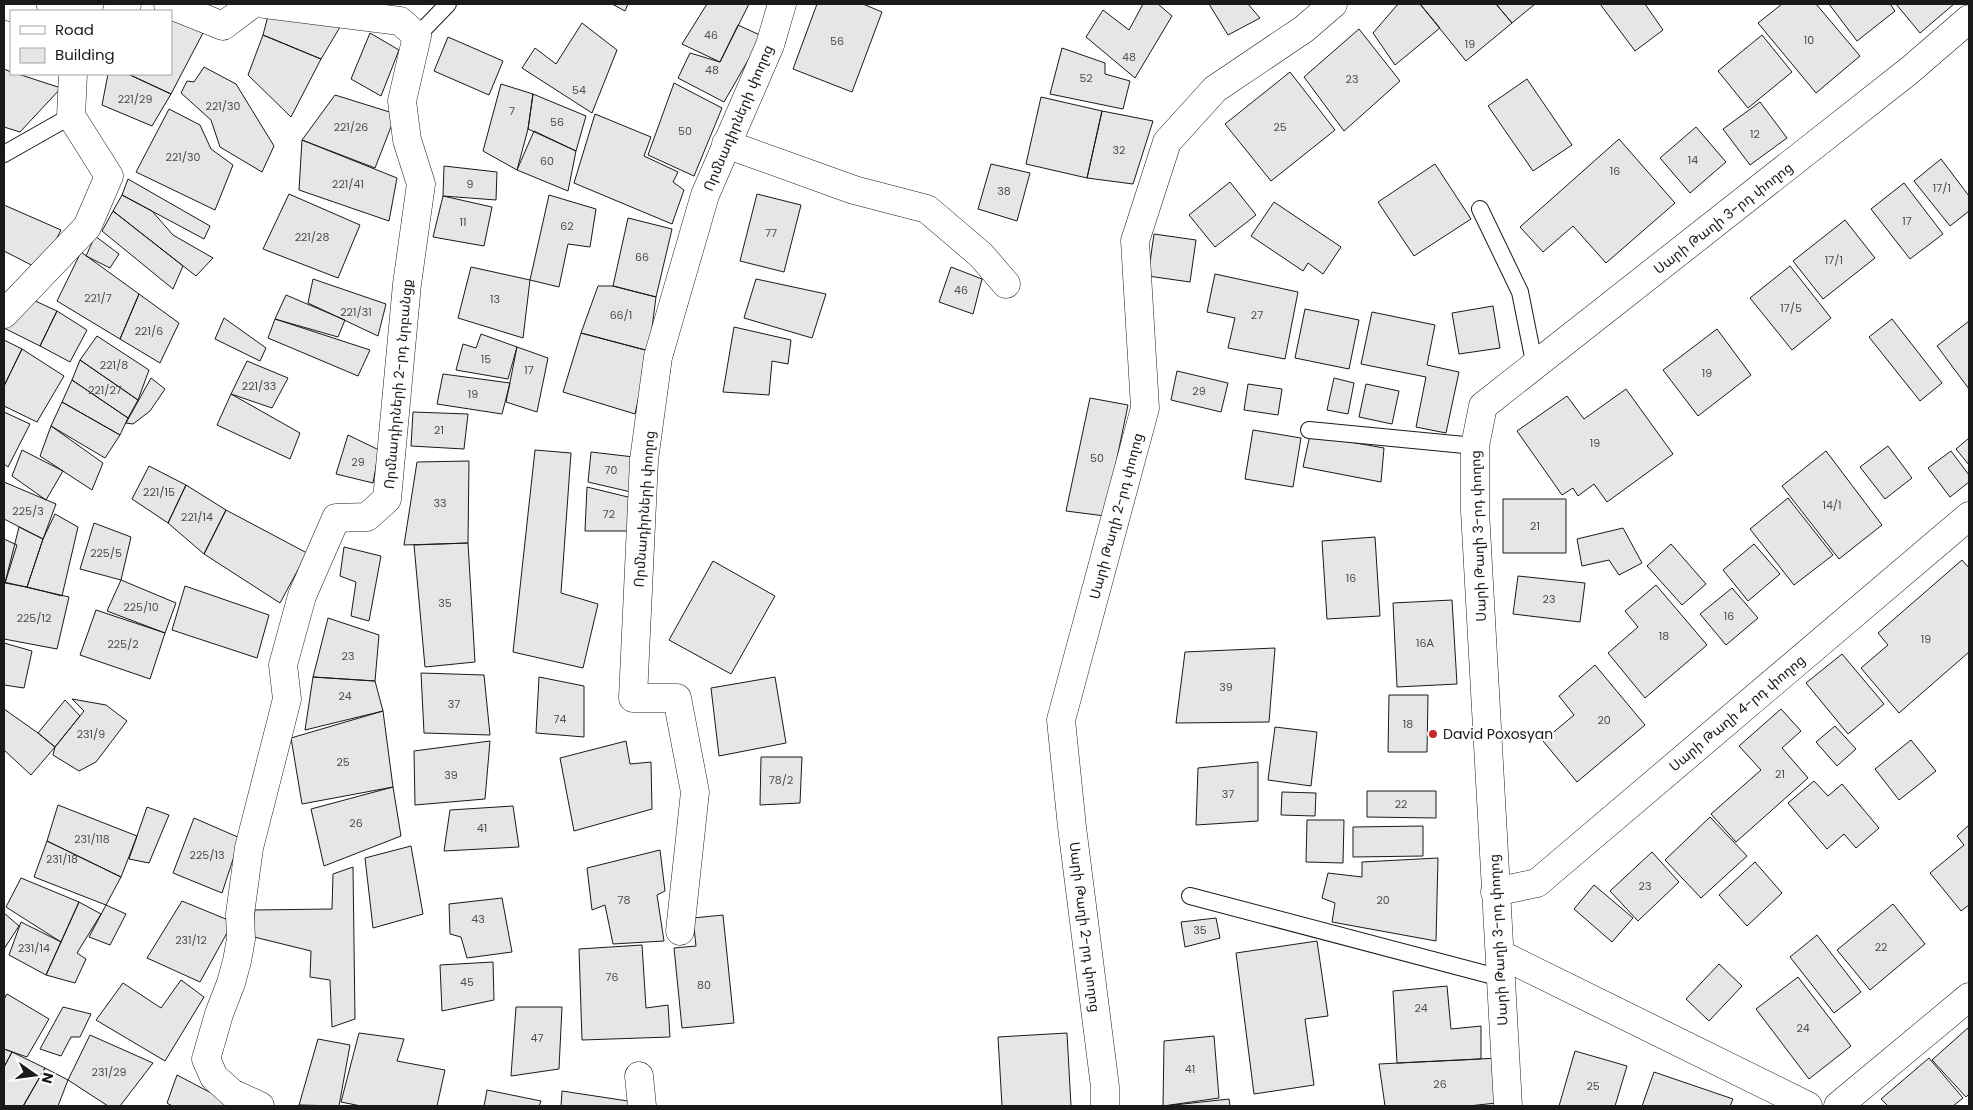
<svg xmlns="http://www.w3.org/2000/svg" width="1973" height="1110" font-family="Poppins,'Noto Sans Armenian',sans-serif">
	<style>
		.building { fill: #e6e6e6; stroke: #1a1a1a }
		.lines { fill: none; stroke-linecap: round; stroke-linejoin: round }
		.lane-casing { stroke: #1a1a1a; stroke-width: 18 }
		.street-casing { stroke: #1a1a1a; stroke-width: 29 }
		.secondary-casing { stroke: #1a1a1a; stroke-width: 29 }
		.lane { stroke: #fff; stroke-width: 16 }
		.street { stroke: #fff; stroke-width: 28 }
		.secondary { stroke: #fff; stroke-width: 28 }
		.poi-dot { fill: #c62828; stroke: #fff; stroke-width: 2 }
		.labels { text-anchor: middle; stroke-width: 4; stroke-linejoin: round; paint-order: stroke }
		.number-label { font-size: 11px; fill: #4d4d4d }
		.street-label { font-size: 14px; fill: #1a1a1a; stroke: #fff }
		.poi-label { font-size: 14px; fill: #1a1a1a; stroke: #fff; text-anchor: start }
	</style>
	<rect width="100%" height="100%" fill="#fff"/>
	<path class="building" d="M612,4h16l-3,7z
		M707,4h42l-29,58 -38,-18z
		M817,4h46l19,8 -30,80 -59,-23z
		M1143,4h15l14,12 -37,62 -49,-41 17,-27 26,20z
		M1209,4h39l12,14 -32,17z
		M1398,4h22l20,24 -45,37 -22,-32z
		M1420,4h76l16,19 -46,38z
		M1496,4h39l-23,19z
		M1600,4h45l18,26 -28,21z
		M1782,4h34l44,52 -44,37 -58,-70z
		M1829,4h61l5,7 -38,30z
		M1896,4h58l-34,29z
		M269,12l74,10 -22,37 -58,-24z
		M171,16l33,15 -33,63 -43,-20h43z
		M582,23l35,27 -25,63 -70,-45 13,-20 21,16z
		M738,25l24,11 -38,66 -46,-24 12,-25 30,9z
		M1359,29l41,52 -56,50 -40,-54z
		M370,33l29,17 -18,46 -30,-17z
		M263,35l58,24 -30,58 -43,-42z
		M1762,35l30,37 -44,36 -30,-37z
		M448,37l55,24 -14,34 -55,-24z
		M1062,48l43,15v11l25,7 -7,28 -73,-15z
		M204,67l32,17 38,62 -12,26 -42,-25 -9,-27 -30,-27 6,-12 7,1z
		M4,69l7,3v2h7l43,14 -41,44 -16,-5z
		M1290,72l45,58 -64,51 -46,-57z
		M108,74h20l43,20 -19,32 -50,-21z
		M1527,79l45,66 -39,26 -45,-65z
		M674,83l48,25 -28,68 -46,-21z
		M501,84l32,10 -5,35 -11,41 -34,-19z
		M533,94l53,22 -10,35 -48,-22z
		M335,95l61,19 -21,54 -73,-28z
		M1041,97l61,14 -15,67 -61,-14z
		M1760,102l27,36 -37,27 -27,-36z
		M169,109l31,16 11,24 22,16 -18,45 -79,-38z
		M1102,111l51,10 -20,63 -46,-6z
		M595,114l56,23 -7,19 34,16 -5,10 11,8 -12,34 -98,-41z
		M1696,127l30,35 -36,31 -30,-35z
		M534,131l42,20 -8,40 -51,-21z
		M1619,139l56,64 -69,60 -33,-37 -30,26 -23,-25z
		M302,140l95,38 -8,43 -90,-31z
		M1941,159l28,37v15l-19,15 -36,-45z
		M991,164l39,9 -13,48 -39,-12z
		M1435,164l36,55 -57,37 -36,-54z
		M444,166l53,6 -1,28 -53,-4z
		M128,179l82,47 -6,13 -82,-44z
		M1230,182l26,33 -41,32 -26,-32z
		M1904,183l39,51 -33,25 -39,-50z
		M289,194l71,31 -22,53 -75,-29z
		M757,194l44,11 -17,67 -44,-11z
		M122,195l30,16 21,24 40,23 -17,18 -83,-65z
		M549,195l47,14 -6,38 -22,-3 -9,43 -29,-7z
		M443,196l49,11 -8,39 -51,-9z
		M1274,202l67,45 -18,27 -15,-11 -5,8 -52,-35z
		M4,205l57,25 -20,40 -37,-19z
		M113,211l70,55 -10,23 -71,-58z
		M628,218l44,11 -16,68 -43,-11z
		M1845,220l30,38 -52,41 -30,-38z
		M1154,234l42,6 -6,42 -42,-6z
		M95,236l24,18 -9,14 -24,-12z
		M81,252l58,42 -19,45 -63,-38z
		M1790,266l41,52 -39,32 -42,-52z
		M471,267l59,13 -7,58 -65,-20z
		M951,267l31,12 -9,35 -34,-12z
		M1215,274l83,18 -13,67 -57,-11 7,-30 -28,-6z
		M313,279l73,25 -8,32 -70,-33z
		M756,279l70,15 -14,44 -68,-20z
		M598,286h15l43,11 -7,54 -68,-18z
		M139,294l40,29 -19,40 -40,-24z
		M286,295l59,25 -7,17 -63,-18z
		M31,299l26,12 -17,35 -36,-18z
		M1493,306l7,42 -41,6 -7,-41z
		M1305,309l54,11 -10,49 -54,-11z
		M57,311l30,19 -17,32 -30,-16z
		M1372,312l63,13 -8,40 32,7 -13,61 -30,-6 10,-50 -65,-13z
		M224,318l42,30 -6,13 -45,-22z
		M275,319l95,31 -12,26 -90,-38z
		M1892,319l50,64 -22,18 -51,-64z
		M1969,321v68l-32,-43z
		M734,327l57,13 -3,24 -16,-3 -3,34 -46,-3z
		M1717,329l34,46 -53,41 -35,-46z
		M581,333l68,18 -14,63 -72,-22z
		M481,334l36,13 -9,32 -52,-9 7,-26 13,4z
		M97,336l52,34 -11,30 -58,-40z
		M4,340l18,9 -18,37z
		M517,347l31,11 -11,54 -31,-10z
		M22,349l42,27 -27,46 -33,-16v-20z
		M80,360l58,40 -10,18 -56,-38z
		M247,361l41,17 -16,30 -41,-14z
		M1177,371l51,12 -7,29 -50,-12z
		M443,374l67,9 -8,31 -65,-10z
		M151,378l14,11 -15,22 -17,13 -7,-1z
		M1334,378l20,5 -6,31 -21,-4z
		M72,380l56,38 -8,17 -58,-33z
		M1248,384l34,5 -4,26 -34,-5z
		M1366,384l33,7 -7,33 -33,-7z
		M1626,389l47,65 -66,48 -13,-18 -16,12 -5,-8 -11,7 -45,-64 50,-35 17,23z
		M231,394l69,39 -10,26 -73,-34z
		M1090,398l38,7 -23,111 -39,-5z
		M62,402l58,33 -15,23 -54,-32z
		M4,412l26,12 -22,43 -4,-3z
		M413,412l55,2 -4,35 -53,-3z
		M51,426l52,37 -11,27 -52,-34z
		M1253,430l48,8 -8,49 -48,-8z
		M348,435l31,15 -6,33 -37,-9z
		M1310,435l74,13 -3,34 -78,-15z
		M1969,438v27l-13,-16z
		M1888,446l24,32 -27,21 -25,-32z
		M22,450l41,21 -17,29 -34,-24z
		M535,450l36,3 -10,140 37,11 -15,64 -70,-16z
		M1826,451l56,74 -43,34 -57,-73z
		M1951,451l18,24v7l-19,15 -22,-29z
		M591,452l43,5 -3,35 -43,-10z
		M469,461l-1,82 -64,2 13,-83z
		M149,466l37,19 -18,38 -36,-24z
		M4,482l52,22 -13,35 -39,-20z
		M186,485l40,25 -22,44 -36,-31z
		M587,487l45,11 1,33h-48z
		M1788,498l45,57 -39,30 -44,-56z
		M1503,499h63v54h-63z
		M226,510l81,43 -27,50 -76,-49z
		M55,514l23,13 -16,69 -35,-9 16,-48z
		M94,523l37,14 -10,43 -41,-11z
		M19,527l24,12 -16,48 -22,-4z
		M1623,528l19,35 -23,12 -10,-15 -27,6 -5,-27z
		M1375,537l5,79 -53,3 -5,-78z
		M4,539l13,6 -12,38 -1,-1z
		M468,543l7,119 -50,5 -11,-122z
		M1671,544l35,40 -24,21 -35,-39z
		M1754,544l26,30 -32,27 -25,-31z
		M344,547l37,9 -12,65 -18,-5 5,-34 -16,-6z
		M1962,560l7,8v84l-70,61 -38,-45 27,-23 -10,-12z
		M713,561l62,35 -44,78 -62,-34z
		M1518,576l67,7 -5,39 -67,-8z
		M121,580l55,23 -11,30 -58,-22z
		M4,582l65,15 -12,52 -53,-10z
		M1656,585l51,60 -62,53 -37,-45 30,-26 -13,-16z
		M185,586l84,29 -12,43 -85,-28z
		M1732,588l26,30 -32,27 -26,-31z
		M1452,600l5,84 -60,3 -4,-84z
		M96,610l69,23 -15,46 -70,-24z
		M328,618l51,17 -4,46 -62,-4z
		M4,643l28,8 -8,37 -20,-3z
		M1275,648l-6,74 -93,1 9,-71z
		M1842,654l42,50 -36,30 -42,-51z
		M1595,665l50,60 -68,57 -34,-41 31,-26 -15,-19z
		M421,673l63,2 6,60 -66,-2z
		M313,677l62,4 8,30 -78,19z
		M539,677l45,9v51l-48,-4z
		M775,677l11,66 -67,13 -8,-68z
		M1389,695h39l-1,57h-39z
		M72,699l34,6 21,16 -31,41 -17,9 -26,-16 2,-8 29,-36z
		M65,700l15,16 -25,31 -17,-14z
		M4,709l34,24 17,14 -24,28 -27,-25z
		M1781,709l20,22 -19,17 26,30 -72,64 -25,-28 50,-44 -22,-24z
		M383,711l10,76 -91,17 -11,-66z
		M1835,726l21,23 -19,17 -21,-24z
		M1275,727l42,5 -6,54 -43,-6z
		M1911,740l25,31 -37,29 -24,-31z
		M490,741l-5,58 -70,6 -1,-54z
		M626,741l4,23 21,-2 1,47 -78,22 -14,-73z
		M761,757h41l-2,46 -40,2z
		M1258,762v59l-62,4 2,-57z
		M1814,781l14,15 14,-12 37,44 -23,20 -12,-14 -17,15 -39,-46z
		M393,787l8,49 -77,30 -13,-57z
		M1367,791h69v27l-69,-1z
		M1282,792l34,1 -1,23 -34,-1z
		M58,805l79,31 -16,41 -74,-36z
		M513,806l6,41 -75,4 6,-41z
		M147,807l22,8 -20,48 -20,-4z
		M1710,817l37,39 -46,42 -36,-38z
		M194,818l46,20 -18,55 -49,-20z
		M1307,820h37l-1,43 -37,-1z
		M1969,825v80l-8,6 -31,-38 34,-28 -7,-9z
		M1423,826v30l-70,1v-30z
		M47,841l74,36 -15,28 -72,-28z
		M411,846l12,68 -50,14 -8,-70z
		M660,850l5,41 -8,4 7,46 -51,3 -8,-39 -13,5 -5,-42z
		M1652,852l27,30 -41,39 -28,-30z
		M1438,858l-2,83 -104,-19 3,-19 -13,-5 6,-25 34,4v-15z
		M1755,862l27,31 -35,33 -28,-31z
		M353,867l2,152 -23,8 -2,-47 -20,-3 1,-26 -61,-15 5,-26 77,-1 1,-35z
		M21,878l58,24 -18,40 -55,-35z
		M1594,885l39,33 -21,24 -38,-33z
		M502,898l10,54 -45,6 -6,-21 -11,-3 -1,-30z
		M182,901l51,21 -33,60 -53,-24z
		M79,902l22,12 -24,39 9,6 -11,24 -29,-8z
		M1893,904l32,40 -55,46 -33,-40z
		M106,905l20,9 -16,31 -21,-8z
		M4,913l15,13 -15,23z
		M723,915l11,108 -52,5 -8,-80 22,-2 -3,-28z
		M1216,918l4,20 -35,9 -4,-25z
		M21,922l40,20 -15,33 -37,-20z
		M1817,935l44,57 -27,21 -44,-56z
		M1317,941l11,75 -23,3 9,66 -60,9 -18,-141z
		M642,945l4,63 22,-3 2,32 -88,3 -3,-91z
		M493,962l1,38 -52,11 -2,-46z
		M1719,964l23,22 -33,35 -23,-22z
		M1798,977l53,69 -42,33 -53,-70z
		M181,980l23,17 -39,64 -69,-41 27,-37 38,25z
		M1447,986l4,43 30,-3v33l-84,4 -4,-72z
		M7,994l42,25 -22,38 -23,-8v-50z
		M63,1007l28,7 -11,23h-9l-10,19 -21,-7z
		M516,1007h46l-3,62 -48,7z
		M1969,1027v67l-3,3 -34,-37z
		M359,1033l45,6 -7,22 48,9 -8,36h-76l-20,-4z
		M1067,1033l4,73h-69l-4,-69z
		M90,1035l63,28 -33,43h-12l-40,-26z
		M1214,1036l5,62 -56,8 1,-65z
		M318,1039l32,6 -11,61 -40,-1z
		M4,1049l8,3 -8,15z
		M1575,1051l52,15 -12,40h-56z
		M12,1052l33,16 -22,38h-19v-39z
		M1499,1058l-2,45 -29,3h-83l-6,-42z
		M1929,1058l34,40 -10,8h-65l-7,-7z
		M45,1068l23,12 -10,26h-32l-2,-1z
		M1654,1072l79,27 -3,7h-88z
		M177,1075l59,31h-64l-5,-3z
		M487,1090l54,11 -2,5h-55z
		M562,1091l66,10 1,5h-68z
		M1229,1099l1,7h-65z"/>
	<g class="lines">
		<defs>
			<path id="lane" d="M417,36l31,-32
				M4,154l67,-38
				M1480,209l40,83 15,75
				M1309,430l166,16
				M1190,896l311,82"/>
			<path id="street" d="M168,4l55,22 29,-22
				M726,144l128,46 73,19 54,46 25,29
				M4,314l83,-87 22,-51 -38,-60 2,-42
				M1495,892l42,-9 432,-367
				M680,931l15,-139 -18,-94h-44l11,-238 14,-103 47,-162 65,-150 12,-41
				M1500,954l308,152
				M639,1076l3,30
				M260,1106l-28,-13 -18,-16 -8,-18 13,-45 12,-31 6,-22 4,-22 -1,-25 9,-66 38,-149 -4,-34 19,-69 34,-78 31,-1 20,-18 20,-215 14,-100 -14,-44 -5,-39 15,-65 -17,-15 -135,-17
				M1105,1106v-19l-33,-260 -11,-107 84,-312 -10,-167 32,-99 48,-53 89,-60 29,-25
				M1508,1106l-33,-595v-65l8,-40 427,-336 59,-51
				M1838,1106l131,-109"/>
			<path id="secondary" d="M4,5l19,6
				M117,11l10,-7"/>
		</defs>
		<use href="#lane" class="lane-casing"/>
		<use href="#street" class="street-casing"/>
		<use href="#secondary" class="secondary-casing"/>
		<use href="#lane" class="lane"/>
		<use href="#street" class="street"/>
		<use href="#secondary" class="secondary"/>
	</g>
	<circle class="poi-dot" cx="1433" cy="734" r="5"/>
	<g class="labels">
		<g class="number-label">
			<text x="711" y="39">46</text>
			<text x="1809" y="44">10</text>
			<text x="837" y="45">56</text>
			<text x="1470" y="48">19</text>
			<text x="1129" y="61">48</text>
			<text x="712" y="74">48</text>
			<text x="1086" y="82">52</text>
			<text x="1352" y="83">23</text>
			<text x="579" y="94">54</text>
			<text x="135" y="103">221/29</text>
			<text x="223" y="110">221/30</text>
			<text x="512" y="115">7</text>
			<text x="557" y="126">56</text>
			<text x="351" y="131">221/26</text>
			<text x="1280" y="131">25</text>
			<text x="685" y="135">50</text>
			<text x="1755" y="138">12</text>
			<text x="1119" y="154">32</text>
			<text x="183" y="161">221/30</text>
			<text x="1693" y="164">14</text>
			<text x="547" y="165">60</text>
			<text x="1615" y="175">16</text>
			<text x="348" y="188">221/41</text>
			<text x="470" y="188">9</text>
			<text x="1942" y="192">17/1</text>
			<text x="1004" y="195">38</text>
			<text x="1907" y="225">17</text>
			<text x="463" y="226">11</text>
			<text x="567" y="230">62</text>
			<text x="771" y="237">77</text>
			<text x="312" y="241">221/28</text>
			<text x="642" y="261">66</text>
			<text x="1834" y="264">17/1</text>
			<text x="961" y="294">46</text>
			<text x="98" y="302">221/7</text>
			<text x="495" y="303">13</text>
			<text x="1791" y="312">17/5</text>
			<text x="356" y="316">221/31</text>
			<text x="621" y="319">66/1</text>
			<text x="1257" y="319">27</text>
			<text x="149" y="335">221/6</text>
			<text x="486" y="363">15</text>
			<text x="114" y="369">221/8</text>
			<text x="529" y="374">17</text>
			<text x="1707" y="377">19</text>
			<text x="259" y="390">221/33</text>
			<text x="105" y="394">221/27</text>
			<text x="1199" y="395">29</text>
			<text x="473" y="398">19</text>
			<text x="439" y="434">21</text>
			<text x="1595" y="447">19</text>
			<text x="1097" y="462">50</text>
			<text x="358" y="466">29</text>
			<text x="611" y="474">70</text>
			<text x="159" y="496">221/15</text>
			<text x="440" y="507">33</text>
			<text x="1832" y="509">14/1</text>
			<text x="28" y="515">225/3</text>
			<text x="609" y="518">72</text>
			<text x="197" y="521">221/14</text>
			<text x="1535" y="530">21</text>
			<text x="106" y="557">225/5</text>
			<text x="1351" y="582">16</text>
			<text x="1549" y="603">23</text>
			<text x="445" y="607">35</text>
			<text x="141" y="611">225/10</text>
			<text x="1729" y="620">16</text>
			<text x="34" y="622">225/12</text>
			<text x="1664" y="640">18</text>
			<text x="1926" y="643">19</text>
			<text x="1425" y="647">16А</text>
			<text x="123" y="648">225/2</text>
			<text x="348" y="660">23</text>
			<text x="1226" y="691">39</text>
			<text x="345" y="700">24</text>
			<text x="454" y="708">37</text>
			<text x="560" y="723">74</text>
			<text x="1604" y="724">20</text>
			<text x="1408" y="728">18</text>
			<text x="91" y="738">231/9</text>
			<text x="343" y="766">25</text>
			<text x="1780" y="778">21</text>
			<text x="451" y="779">39</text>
			<text x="781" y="784">78/2</text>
			<text x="1228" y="798">37</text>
			<text x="1401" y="808">22</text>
			<text x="356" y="827">26</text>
			<text x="482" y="832">41</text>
			<text x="92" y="843">231/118</text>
			<text x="207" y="859">225/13</text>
			<text x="62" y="863">231/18</text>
			<text x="1645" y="890">23</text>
			<text x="624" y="904">78</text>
			<text x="1383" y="904">20</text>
			<text x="478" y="923">43</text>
			<text x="1200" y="934">35</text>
			<text x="191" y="944">231/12</text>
			<text x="1881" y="951">22</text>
			<text x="34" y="952">231/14</text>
			<text x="612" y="981">76</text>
			<text x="467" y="986">45</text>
			<text x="704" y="989">80</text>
			<text x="1421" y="1012">24</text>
			<text x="1803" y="1032">24</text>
			<text x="537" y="1042">47</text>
			<text x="1190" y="1073">41</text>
			<text x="109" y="1076">231/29</text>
			<text x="1440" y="1088">26</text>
			<text x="1593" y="1090">25</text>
		</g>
		<g class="street-label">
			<text transform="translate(738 118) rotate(-67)" y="5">Որմնադիրների փողոց</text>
			<text transform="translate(1723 218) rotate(-38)" y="5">Սարի Թաղի 3-րդ փողոց</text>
			<text transform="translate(398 384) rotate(-85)" y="5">Որմնադիրների 2-րդ նրբանցք</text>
			<text transform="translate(644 509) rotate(-86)" y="5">Որմնադիրների փողոց</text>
			<text transform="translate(1116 516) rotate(-75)" y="5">Սարի Թաղի 2-րդ փողոց</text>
			<text transform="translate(1478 536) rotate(-92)" y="5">Սարի Թաղի 3-րդ փողոց</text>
			<text transform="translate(1737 713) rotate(-40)" y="5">Սարի Թաղի 4-րդ փողոց</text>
			<text transform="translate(1085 927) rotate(83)" y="5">Սարի Թաղի 2-րդ փողոց</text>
			<text transform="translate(1498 940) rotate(-93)" y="5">Սարի Թաղի 3-րդ փողոց</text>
		</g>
		<g class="poi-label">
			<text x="1443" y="739">David Poxosyan</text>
		</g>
	</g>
	<rect width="1973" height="1110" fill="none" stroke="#1a1a1a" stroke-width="10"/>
	<rect x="10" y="10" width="162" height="65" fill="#ffffff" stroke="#a3a3a3"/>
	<rect x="20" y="26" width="25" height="8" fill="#ffffff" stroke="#a3a3a3"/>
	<text x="55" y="35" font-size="15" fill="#1a1a1a">Road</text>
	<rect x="20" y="48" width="25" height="15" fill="#e6e6e6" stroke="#a3a3a3"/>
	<text x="55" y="60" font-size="15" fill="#1a1a1a">Building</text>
	<g transform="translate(35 1075) rotate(104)" stroke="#ffffff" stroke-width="4" paint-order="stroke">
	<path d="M0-4L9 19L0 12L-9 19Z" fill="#1a1a1a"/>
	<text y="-8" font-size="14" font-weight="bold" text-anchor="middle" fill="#1a1a1a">N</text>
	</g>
</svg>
